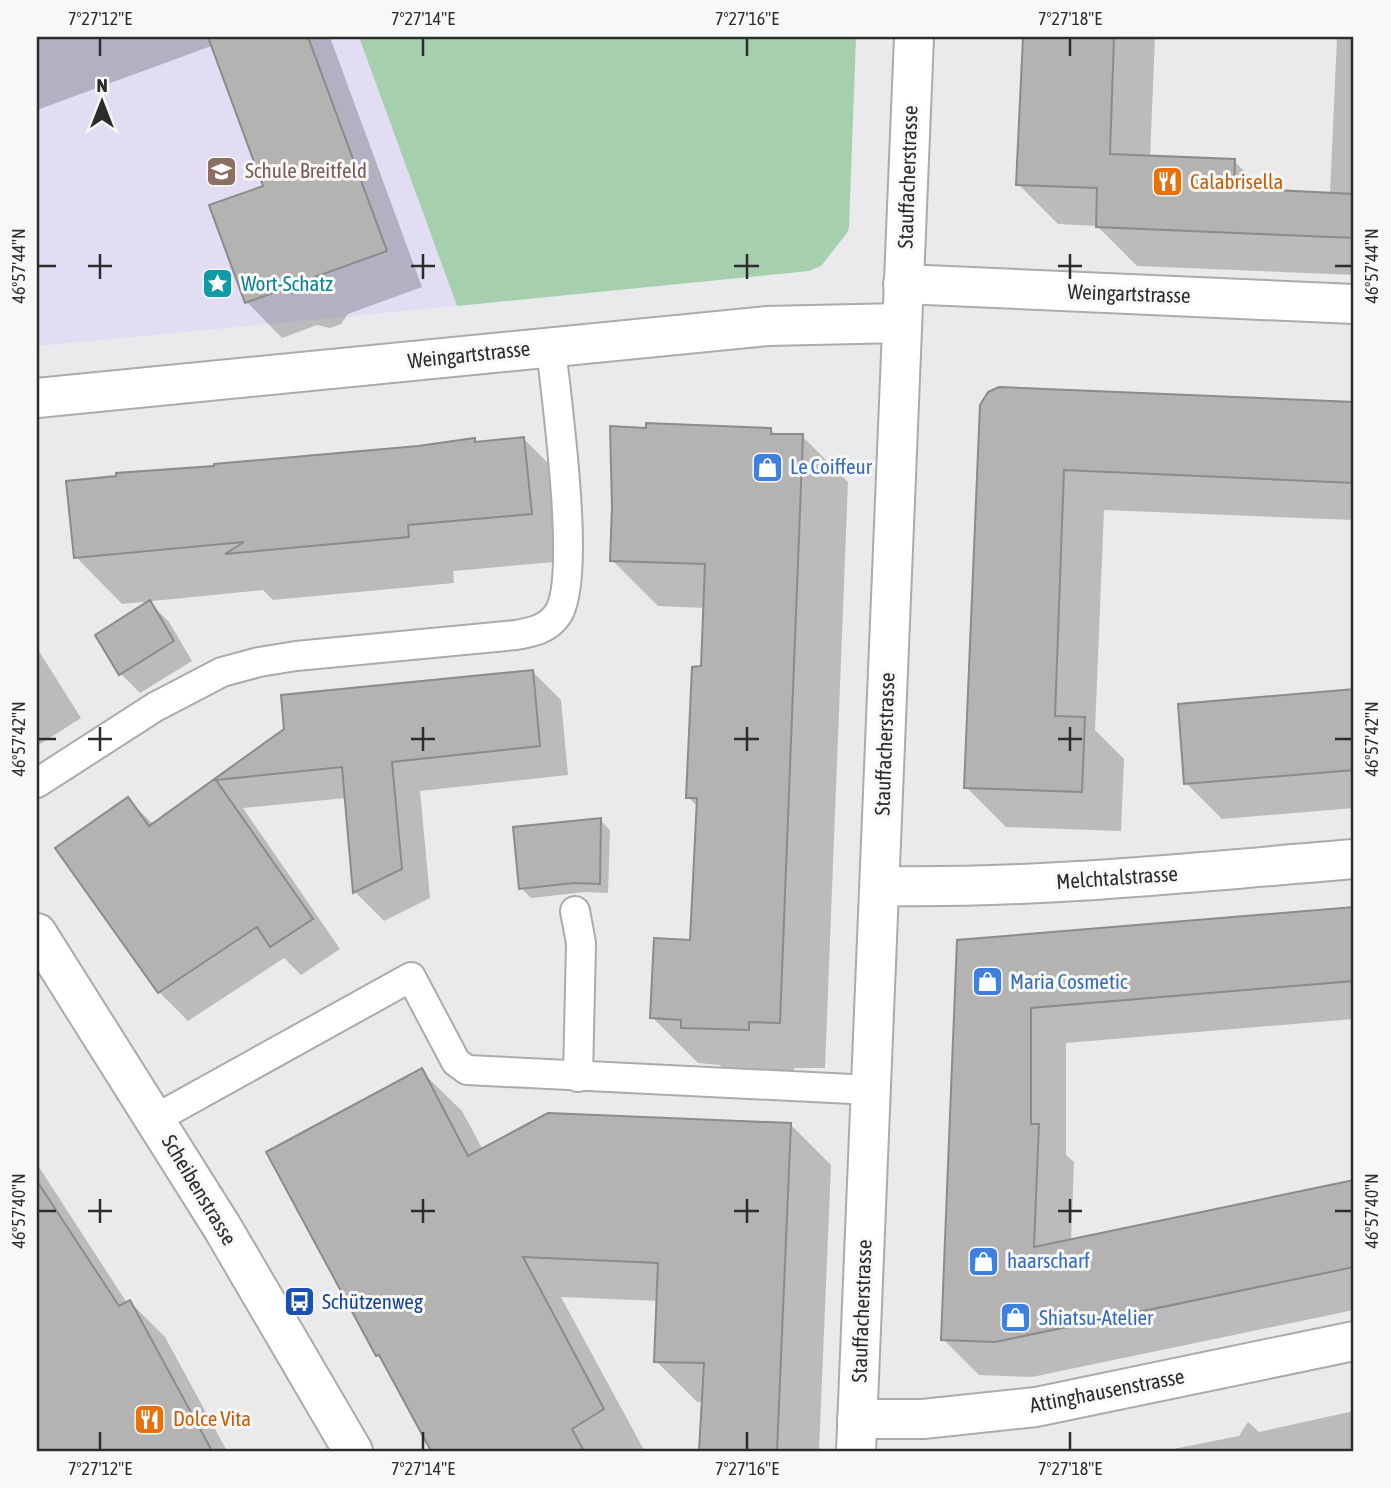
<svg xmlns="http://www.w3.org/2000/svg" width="1391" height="1488" font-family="'Asap Condensed',sans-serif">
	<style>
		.education { fill: #e2ddf3 }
		.green { fill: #a6cfad }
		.shadow { fill: #0003 }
		.building { fill: #b4b3b2; stroke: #8c8b8b; stroke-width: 2 }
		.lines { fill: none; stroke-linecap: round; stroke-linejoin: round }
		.service-casing { stroke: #ababac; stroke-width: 32 }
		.minor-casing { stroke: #ababac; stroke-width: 42 }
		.tertiary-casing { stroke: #ababac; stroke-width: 42 }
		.service { stroke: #fff; stroke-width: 28 }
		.minor { stroke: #fff; stroke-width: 38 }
		.tertiary { stroke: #fff; stroke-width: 38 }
		.ticks { fill: none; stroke: #2c2c2d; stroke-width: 2.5 }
		.labels { text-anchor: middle; stroke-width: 6; stroke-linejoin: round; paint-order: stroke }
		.education-label { font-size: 21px; fill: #785e54; stroke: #f8f8f9; text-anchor: start }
		.street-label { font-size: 21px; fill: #2c2c2d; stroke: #f8f8f9 }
		.food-label { font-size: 21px; fill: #c56008; stroke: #f8f8f9; text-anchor: start }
		.culture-label { font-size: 21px; fill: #0d838f; stroke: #f8f8f9; text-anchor: start }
		.shop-label { font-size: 21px; fill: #366cbe; stroke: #f8f8f9; text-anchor: start }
		.transit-label { font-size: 21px; fill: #164399; stroke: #f8f8f9; text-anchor: start }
		.neatline { fill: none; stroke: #2c2c2d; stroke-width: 2.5 }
		.ticks-label { font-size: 18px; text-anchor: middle; fill: #2c2c2d }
	</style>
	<rect width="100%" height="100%" fill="#eaeaec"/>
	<path class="education" d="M37,37h322l98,269 -420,40z"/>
	<path class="green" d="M359,37h497l-7,190 -2,6 -26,33 -12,5 -352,35z"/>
	<path class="shadow" d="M37,37h293l92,250 -74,27 -7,10 -11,4 -13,-3 -35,13 -35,-36 18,-115 -51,-142 -177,65z
		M1024,37h131l-5,121 84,3 30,30 66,3 7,-157h17v238l-217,-9 -40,-40 -39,-2 -40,-40z
		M1000,389l354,15v116l-250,-10 -9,220 29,29 -3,72 -115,-4 -40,-40z
		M771,430l6,6h25l46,46 -23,586h-31v7l-66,-2 -8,-8 -22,-2 -46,-46 40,-75 6,-135 -10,-10 15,-129 2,-60 -47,-2 -46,-46z
		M523,438l47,47 7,75 -124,11 1,12 -181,17 -10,-10 -141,14 -46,-47 343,-109 55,-8 4,3z
		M150,603l19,19 23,39 -52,32 -19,-19z
		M37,648l44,70 -44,28z
		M532,671l29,29 7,75 -148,16 10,107 -46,23 -29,-29 -9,-94 -103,10 97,141 -39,26 -17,-17 -96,63 -29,-29 -31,-193 26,26 132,-95z
		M1354,690v118l-132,11 -36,-36 -6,-78z
		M600,820l10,10 -2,63 -23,-1 -54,6 -10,-10z
		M1354,909v110l-288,24v112l8,7 -3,79 283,-59v128l-322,67 -53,-2 -36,-36 16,-397z
		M421,1071l41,40 21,39 307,-26 41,41 -12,286h-118l3,-49h-7l-41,-41 3,-60 -98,-4 83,153 -211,1 -48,-89 -7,-7z
		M37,1164l90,139 3,-1 35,35 62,114h-190z
		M1354,1411v40h-191l76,-15 9,-14 11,10z"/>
	<path class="building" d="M208,37h100l79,214 -75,27 -7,11 -12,4 -12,-3 -36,13 -36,-98 54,-19z
		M1023,37h91l-4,117 125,5 -1,29 120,6v44l-258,-11 1,-39 -81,-3z
		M999,387l355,15v81l-290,-13 -9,246 30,1 -3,75 -118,-4 16,-383 8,-13z
		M646,423l125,5v6h32l-23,589 -31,-1v8l-68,-2v-8l-31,-2 4,-80 36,2 7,-142h-11l6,-131 9,-1 4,-102 -95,-3 2,-54 -2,-81 36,2z
		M524,437l8,77 -124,11 1,12 -184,17 19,-12 -170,16 -8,-77 50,-5v-3l98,-7v-2l204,-18 57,-8v4z
		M150,600l24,41 -55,34 -24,-40z
		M533,670l7,76 -148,16 10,107 -49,24 -11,-126 -126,13 97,139 -43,28 -13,-20 -99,66 -103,-145 73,-51 21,29 135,-97 -3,-34z
		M1354,689v81l-170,14 -6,-80z
		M601,818l-1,66 -26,-1 -55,6 -6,-62z
		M1354,907v74l-323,27v116h8l-5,123 320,-67v87l-359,75 -54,-2 16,-400z
		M422,1068l46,88 80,-43 243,10 -14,328h-78l5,-88 -50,-1 4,-99 -135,-6 81,152 -32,20 12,22h-153l-52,-96 -3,1 -110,-204z
		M37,1181l82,125 11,-6 82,151h-175z"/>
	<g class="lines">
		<defs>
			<path id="service" d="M37,783l118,-76 67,-35 37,-10 37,-6 220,-21c17,-3 32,-6 42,-21 24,-37 -2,-216 -7,-267
				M575,911l6,32 -3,134
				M155,1119l256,-142 45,85 11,8 404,20"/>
			<path id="minor" d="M903,284l451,20
				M37,398l730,-72 135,-3
				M880,886c158,3 316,-14 474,-27
				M37,933l185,294 131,224
				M857,1419h66l113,-12 318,-66"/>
			<path id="tertiary" d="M856,1451l58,-1414"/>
		</defs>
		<use href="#service" class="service-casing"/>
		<use href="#minor" class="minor-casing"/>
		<use href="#tertiary" class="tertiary-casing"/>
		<use href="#service" class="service"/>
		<use href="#minor" class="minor"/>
		<use href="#tertiary" class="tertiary"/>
	</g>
	<path class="ticks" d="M100,38v18M423,38v18M747,38v18M1070,38v18M100,254v25M423,254v25M747,254v25M1070,254v25M38,266h18M88,266h24M411,266h24M734,266h25M1058,266h24M1335,266h17M100,727v24M423,727v24M747,727v24M1070,727v24M38,739h18M88,739h24M411,739h24M734,739h25M1058,739h24M1335,739h17M100,1199v24M423,1199v24M747,1199v24M1070,1199v24M38,1211h18M88,1211h24M411,1211h24M734,1211h25M1058,1211h24M1335,1211h17M100,1432v18M423,1432v18M747,1432v18M1070,1432v18"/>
	<defs>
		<symbol id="school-square" viewBox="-11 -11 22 22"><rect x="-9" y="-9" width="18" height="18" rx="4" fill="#8d6e63" stroke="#f8f8f9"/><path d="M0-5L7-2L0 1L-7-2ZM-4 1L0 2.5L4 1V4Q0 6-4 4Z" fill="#fff"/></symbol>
		<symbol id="restaurant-square" viewBox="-11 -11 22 22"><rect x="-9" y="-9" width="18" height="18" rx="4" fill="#e8710a" stroke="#f8f8f9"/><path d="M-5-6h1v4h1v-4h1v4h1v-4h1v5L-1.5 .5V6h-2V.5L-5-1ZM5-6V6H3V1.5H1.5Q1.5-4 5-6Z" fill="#fff"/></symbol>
		<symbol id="sight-square" viewBox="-11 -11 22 22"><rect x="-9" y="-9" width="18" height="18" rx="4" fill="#0f9aa8" stroke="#f8f8f9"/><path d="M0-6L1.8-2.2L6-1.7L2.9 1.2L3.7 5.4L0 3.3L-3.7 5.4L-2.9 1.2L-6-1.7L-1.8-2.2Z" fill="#fff"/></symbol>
		<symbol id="shop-square" viewBox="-11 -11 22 22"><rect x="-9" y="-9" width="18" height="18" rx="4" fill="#3f7fe0" stroke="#f8f8f9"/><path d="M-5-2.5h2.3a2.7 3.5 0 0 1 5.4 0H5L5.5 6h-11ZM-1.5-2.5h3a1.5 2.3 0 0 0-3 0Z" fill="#fff"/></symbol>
		<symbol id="bus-square" viewBox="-11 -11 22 22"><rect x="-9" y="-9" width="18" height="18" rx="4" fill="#1a4fb4" stroke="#f8f8f9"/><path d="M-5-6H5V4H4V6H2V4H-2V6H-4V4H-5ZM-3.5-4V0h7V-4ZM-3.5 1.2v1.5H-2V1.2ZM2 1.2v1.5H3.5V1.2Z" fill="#fff"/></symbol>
	</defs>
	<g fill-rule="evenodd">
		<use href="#school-square" x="204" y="154" width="35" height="35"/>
		<use href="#restaurant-square" x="1150" y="164" width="35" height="35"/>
		<use href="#sight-square" x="200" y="266" width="35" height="35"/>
		<use href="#shop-square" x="750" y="450" width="35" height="35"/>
		<use href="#shop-square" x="970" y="964" width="35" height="35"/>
		<use href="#shop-square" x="966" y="1244" width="35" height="35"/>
		<use href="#bus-square" x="282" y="1284" width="35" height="35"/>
		<use href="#shop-square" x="998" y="1300" width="35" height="35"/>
		<use href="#restaurant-square" x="132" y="1402" width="35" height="35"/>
	</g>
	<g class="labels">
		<g class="education-label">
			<text x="245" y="178">Schule Breitfeld</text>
		</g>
		<g class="street-label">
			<text transform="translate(908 177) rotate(-88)" y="7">Stauffacherstrasse</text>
			<text transform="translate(1129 294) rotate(2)" y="7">Weingartstrasse</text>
			<text transform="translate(469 355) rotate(-6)" y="7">Weingartstrasse</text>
			<text transform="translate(885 744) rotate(-88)" y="7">Stauffacherstrasse</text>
			<text transform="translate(1117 878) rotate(-4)" y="7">Melchtalstrasse</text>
			<text transform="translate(199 1190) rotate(59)" y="7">Scheibenstrasse</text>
			<text transform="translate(862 1311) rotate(-88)" y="7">Stauffacherstrasse</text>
			<text transform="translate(1107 1391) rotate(-11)" y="7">Attinghausenstrasse</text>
		</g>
		<g class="food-label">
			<text x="1190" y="189">Calabrisella</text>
			<text x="173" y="1426">Dolce Vita</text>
		</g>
		<g class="culture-label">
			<text x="241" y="291">Wort-Schatz</text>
		</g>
		<g class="shop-label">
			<text x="790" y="474">Le Coiffeur</text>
			<text x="1010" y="989">Maria Cosmetic</text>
			<text x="1007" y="1268">haarscharf</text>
			<text x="1039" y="1325">Shiatsu-Atelier</text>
		</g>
		<g class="transit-label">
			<text x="322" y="1309">Schützenweg</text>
		</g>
	</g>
	<rect width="1391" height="1488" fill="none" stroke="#f8f8f9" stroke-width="77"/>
	<g transform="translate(102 102)" stroke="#f8f8f9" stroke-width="5" paint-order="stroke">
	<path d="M0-5L12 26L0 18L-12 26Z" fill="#2c2c2d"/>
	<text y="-10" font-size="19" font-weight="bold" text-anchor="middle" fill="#2c2c2d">N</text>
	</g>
	<rect x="38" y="38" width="1314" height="1412" class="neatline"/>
	<g class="ticks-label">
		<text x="100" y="25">7°27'12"E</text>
		<text x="423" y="25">7°27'14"E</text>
		<text x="747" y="25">7°27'16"E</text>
		<text x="1070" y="25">7°27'18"E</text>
		<text transform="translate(19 266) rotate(-90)" y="6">46°57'44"N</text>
		<text transform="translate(1372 266) rotate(-90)" y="6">46°57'44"N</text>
		<text transform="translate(19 739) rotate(-90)" y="6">46°57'42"N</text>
		<text transform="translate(1372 739) rotate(-90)" y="6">46°57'42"N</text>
		<text transform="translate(19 1211) rotate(-90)" y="6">46°57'40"N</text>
		<text transform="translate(1372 1211) rotate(-90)" y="6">46°57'40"N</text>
		<text x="100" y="1475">7°27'12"E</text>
		<text x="423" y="1475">7°27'14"E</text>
		<text x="747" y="1475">7°27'16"E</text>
		<text x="1070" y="1475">7°27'18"E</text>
	</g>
</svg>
